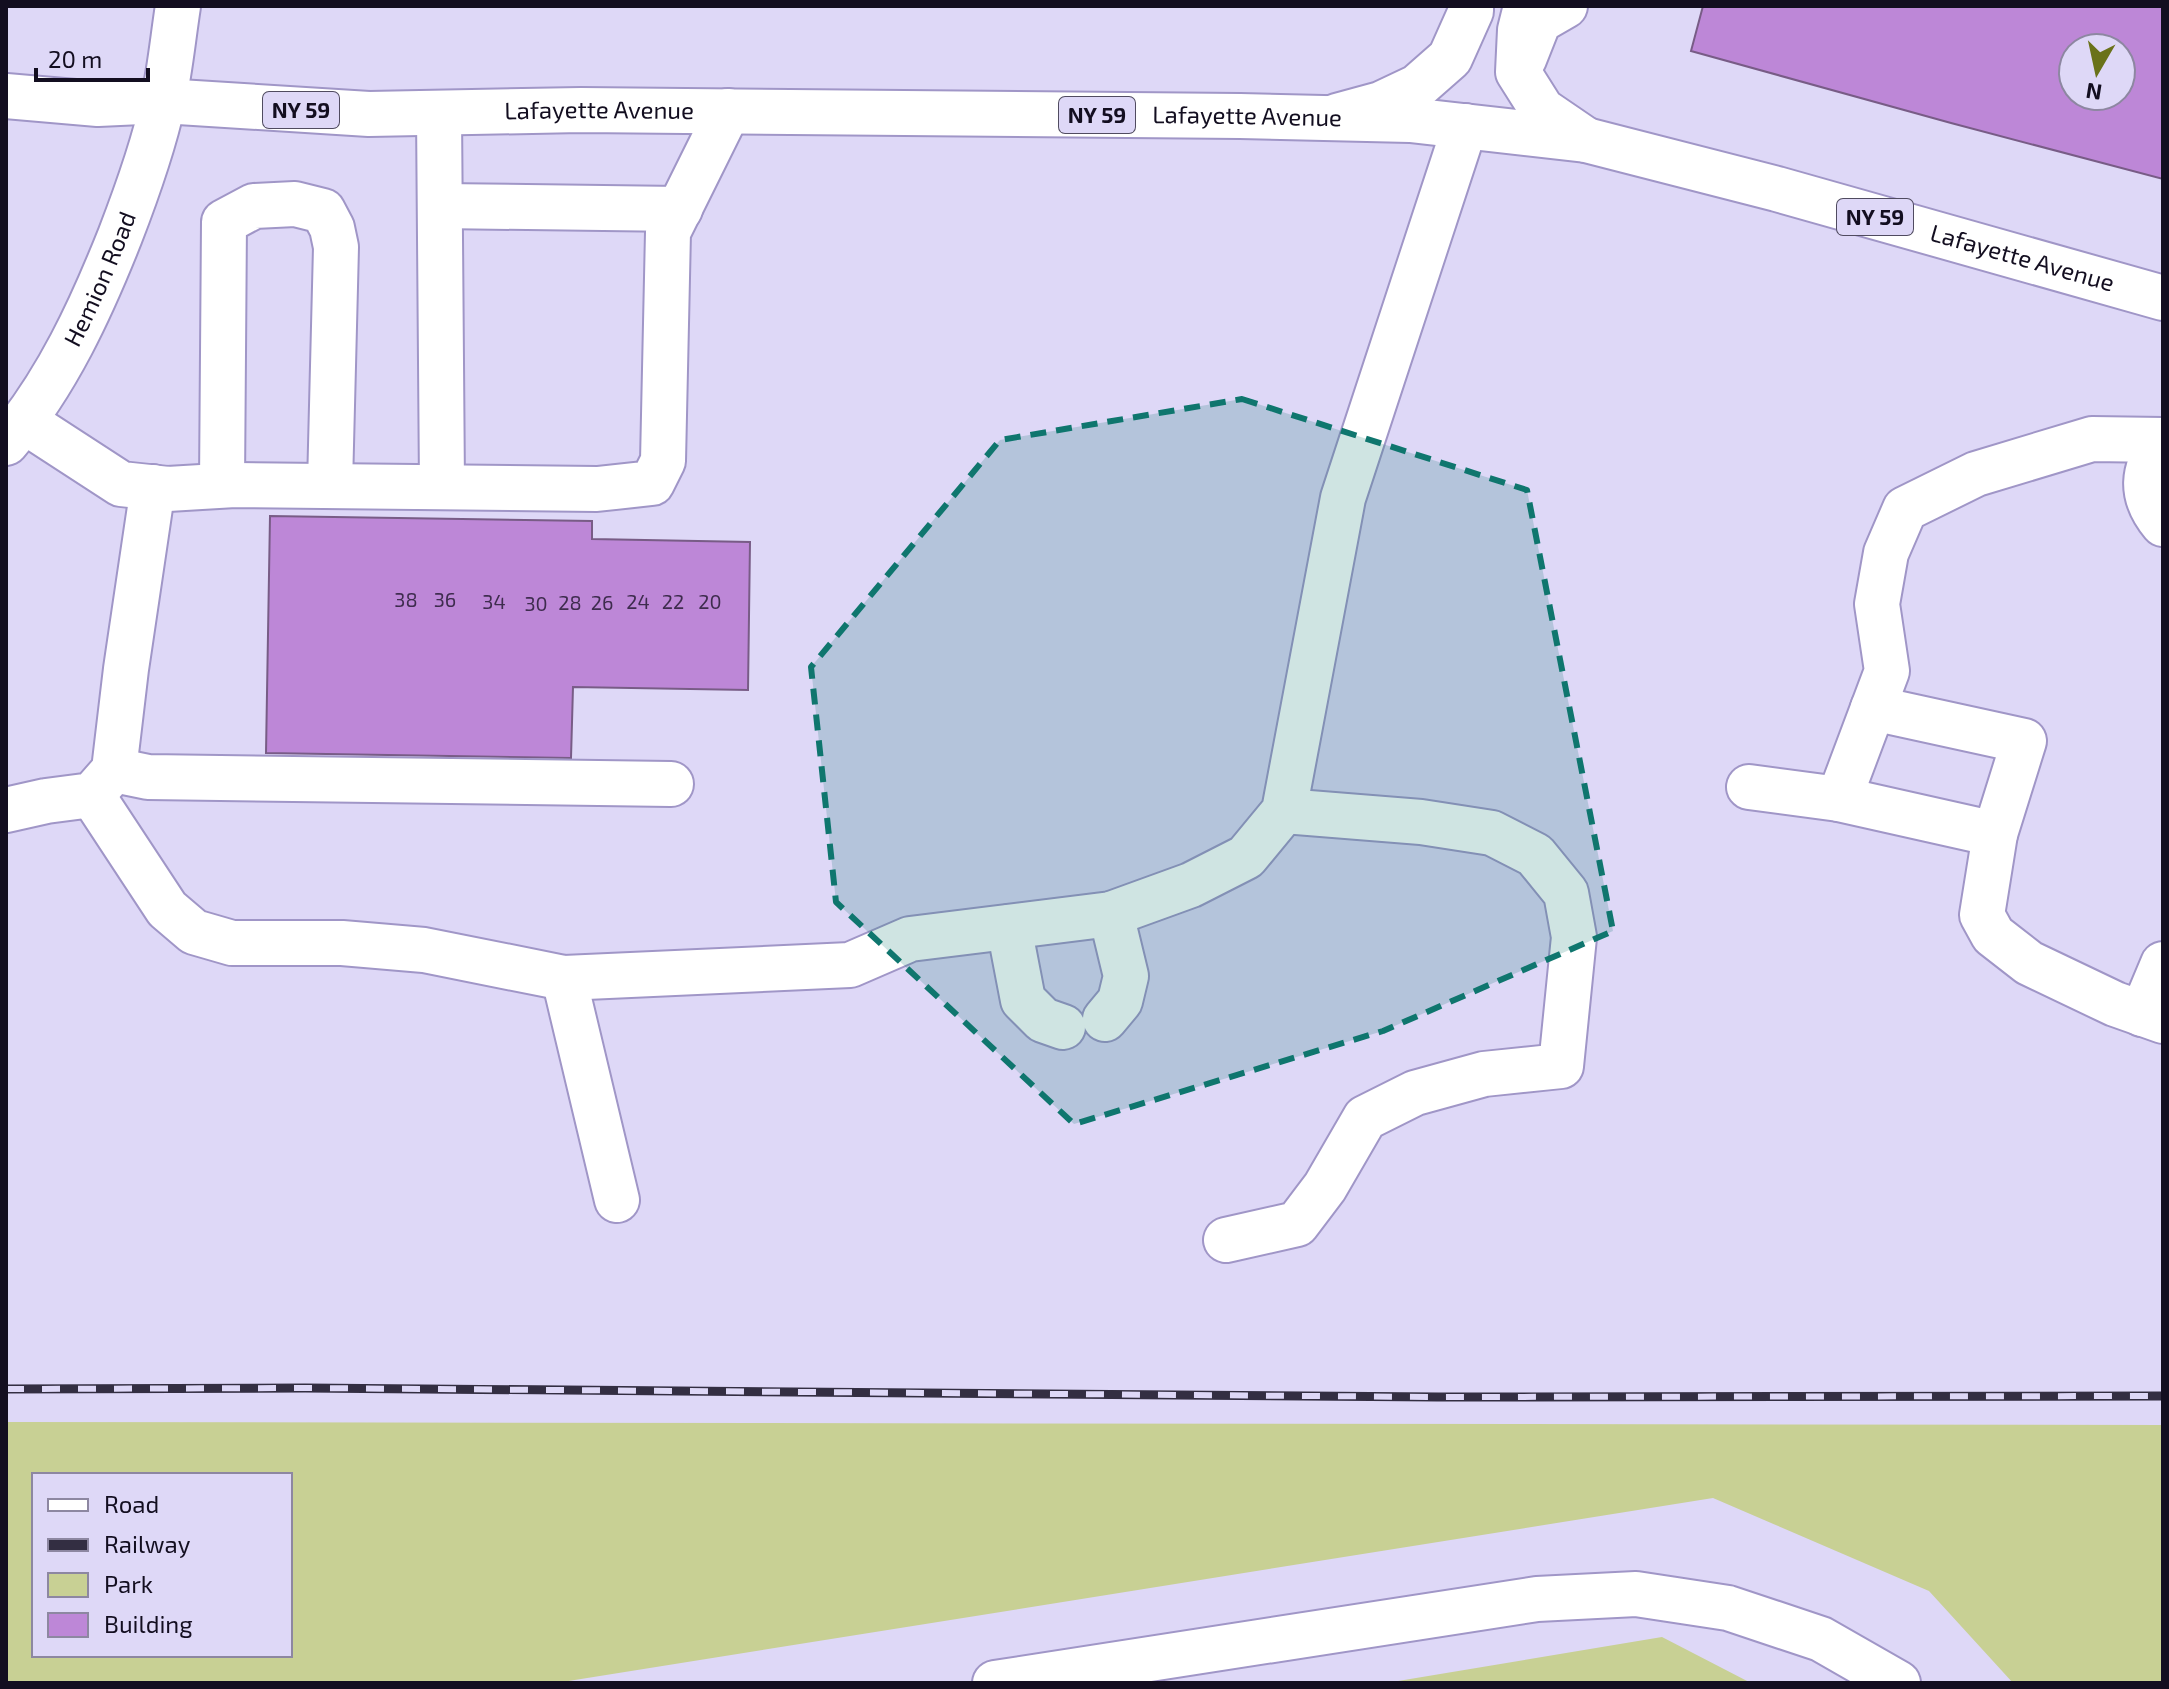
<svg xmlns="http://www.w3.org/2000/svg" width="2169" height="1689" font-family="'Exo 2',sans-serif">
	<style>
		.green { fill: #c8d094; fill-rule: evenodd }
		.building { fill: #bd87d7; stroke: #785c86; stroke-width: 2; fill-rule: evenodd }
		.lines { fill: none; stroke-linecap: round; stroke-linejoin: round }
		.minor-casing { stroke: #a096c7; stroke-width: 48 }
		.major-casing { stroke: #a096c7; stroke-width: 48 }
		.minor { stroke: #fff; stroke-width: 44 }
		.major { stroke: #fff; stroke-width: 44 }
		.rail-casing { stroke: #332e42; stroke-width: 9 }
		.rail { stroke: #ded8f7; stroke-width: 6; stroke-dasharray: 18; stroke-linecap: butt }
		.marked { fill: #0f766e; fill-opacity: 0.2; stroke: #0f766e; stroke-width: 6; stroke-dasharray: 16 10; stroke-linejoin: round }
		.labels { text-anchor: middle; stroke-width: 8; stroke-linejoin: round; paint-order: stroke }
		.number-label { font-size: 20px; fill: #3e2c4e }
		.shield { fill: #ded8f7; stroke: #504b60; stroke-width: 2 }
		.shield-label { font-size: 22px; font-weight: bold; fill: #130e20 }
		.street-label { font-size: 24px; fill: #130e20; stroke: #ded8f7 }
	</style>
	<rect width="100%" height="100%" fill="#ded8f7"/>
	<path class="green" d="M6,1422l2157,3v258h-150l-84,-92 -216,-93 -1157,185h-550zM34,1475h256v180h-256z
		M1662,1637l89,46h-365z"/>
	<path class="building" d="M1703,6h460v173l-212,-56 -260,-72zM2073,48h48v48h-48z
		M270,516l322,5v18l158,3 -2,148 -175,-3 -2,71 -305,-5z"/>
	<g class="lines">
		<defs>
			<g id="minor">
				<path d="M1526,6l-6,24 -2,42 24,38 44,30"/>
				<path d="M1524,59l15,-38 26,-15"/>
				<path d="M439,113l3,373"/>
				<path d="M1337,116l44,-12 36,-17 33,-29 21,-47v-5"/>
				<path d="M440,206l240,3"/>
				<path d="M24,421l97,63 47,5 67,-4 362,4 55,-6 11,-22 5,-229 60,-121"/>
				<path d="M2163,440c-21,30 -24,55 0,84"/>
				<path id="s1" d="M6,443c51,-60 85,-134 114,-207 17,-44 33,-88 43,-134 7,-31 10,-64 15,-96"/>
				<path d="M222,485l2,-263 30,-16 41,-2 28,7 9,17 4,19 -6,238"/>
				<path d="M114,770l34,7 523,7"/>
				<path d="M1749,787l90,12 48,-128 -10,-67 9,-51 19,-44 71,-35 116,-35 71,1"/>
				<path d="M92,795l75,114 27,23 38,11h110l82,7 140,28 286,-13 60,-26 201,-25 80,-29 55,-28 38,-46 59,-313 122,-372"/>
				<path d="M1839,799l156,35 29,-93 -151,-33"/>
				<path d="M6,810l40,-9 46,-6 22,-25 12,-101 27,-182"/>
				<path d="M1995,834l-13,81 11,20 36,28 86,41 48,17"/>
				<path d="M1009,927l14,73 20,20 20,7"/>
				<path d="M564,978l53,222"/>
				<path d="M2142,1014l21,-50"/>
				<path d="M1105,1019l15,-18 6,-25 -15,-62"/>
				<path d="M1226,1240l71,-16 28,-37 40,-69 50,-25 69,-19 77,-8 13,-129 -8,-44 -31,-38 -43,-22 -71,-11 -137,-11"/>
				<path d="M995,1683l542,-84 99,-5 92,14 93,31 77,44"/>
			</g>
			<g id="major">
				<path id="s2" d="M6,96l92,8 65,-3 206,13 212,-4 659,6 170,4 176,20 191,49 386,109"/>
			</g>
		</defs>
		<use href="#minor" class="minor-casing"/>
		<use href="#major" class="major-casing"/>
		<use href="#minor" class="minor"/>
		<use href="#major" class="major"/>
		<defs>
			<path id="rail" d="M6,1389l299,-1 1133,9 725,-1"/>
		</defs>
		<use href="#rail" class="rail-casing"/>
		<use href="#rail" class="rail"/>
	</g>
	<path class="marked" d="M1242,399l285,91 86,441 -230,100 -309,93 -238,-222 -25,-235 189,-227z"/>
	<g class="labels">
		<g class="number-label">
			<text x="406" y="607">38</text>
			<text x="445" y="607">36</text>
			<text x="494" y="609">34</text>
			<text x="638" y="609">24</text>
			<text x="673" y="609">22</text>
			<text x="710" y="609">20</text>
			<text x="570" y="610">28</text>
			<text x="602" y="610">26</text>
			<text x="536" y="611">30</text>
		</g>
		<g class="shield">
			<rect x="263" y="92" width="76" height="36" rx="6"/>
			<rect x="1059" y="97" width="76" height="36" rx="6"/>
			<rect x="1837" y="199" width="76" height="36" rx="6"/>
		</g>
		<g class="shield-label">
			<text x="301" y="118">NY 59</text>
			<text x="1097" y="123">NY 59</text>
			<text x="1875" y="225">NY 59</text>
		</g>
		<g class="street-label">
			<text dy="8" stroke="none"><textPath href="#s2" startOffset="594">Lafayette Avenue</textPath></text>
			<text dy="8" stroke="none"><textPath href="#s2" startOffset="1242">Lafayette Avenue</textPath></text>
			<text dy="8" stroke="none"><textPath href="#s2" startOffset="2034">Lafayette Avenue</textPath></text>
			<text dy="8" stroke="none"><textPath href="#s1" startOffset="190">Hemion Road</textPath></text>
		</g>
	</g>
	<rect width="2169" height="1689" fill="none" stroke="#130e20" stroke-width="16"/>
	<rect x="32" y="1473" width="260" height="184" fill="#ded8f7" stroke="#8d87a1" stroke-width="2"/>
	<rect x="48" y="1499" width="40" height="12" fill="#ffffff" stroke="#8d87a1" stroke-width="2"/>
	<text x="104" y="1513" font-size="24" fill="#130e20">Road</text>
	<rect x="48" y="1539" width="40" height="12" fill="#332e42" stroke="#8d87a1" stroke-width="2"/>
	<text x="104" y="1553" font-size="24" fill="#130e20">Railway</text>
	<rect x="48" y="1573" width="40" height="24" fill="#c8d094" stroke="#8d87a1" stroke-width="2"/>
	<text x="104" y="1593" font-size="24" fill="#130e20">Park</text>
	<rect x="48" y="1613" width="40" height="24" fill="#bd87d7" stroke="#8d87a1" stroke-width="2"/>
	<text x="104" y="1633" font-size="24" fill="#130e20">Building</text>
	<g transform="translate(2097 72) rotate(189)"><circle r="38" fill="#ded8f7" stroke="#8d87a1" stroke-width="2"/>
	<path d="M0-6L14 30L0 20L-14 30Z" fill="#6a721a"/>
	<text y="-12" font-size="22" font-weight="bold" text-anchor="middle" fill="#130e20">N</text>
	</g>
	<path d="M36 68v12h112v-12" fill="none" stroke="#130e20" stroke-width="4"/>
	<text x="48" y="68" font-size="24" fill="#130e20" stroke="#ded8f7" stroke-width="6" paint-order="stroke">20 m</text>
</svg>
